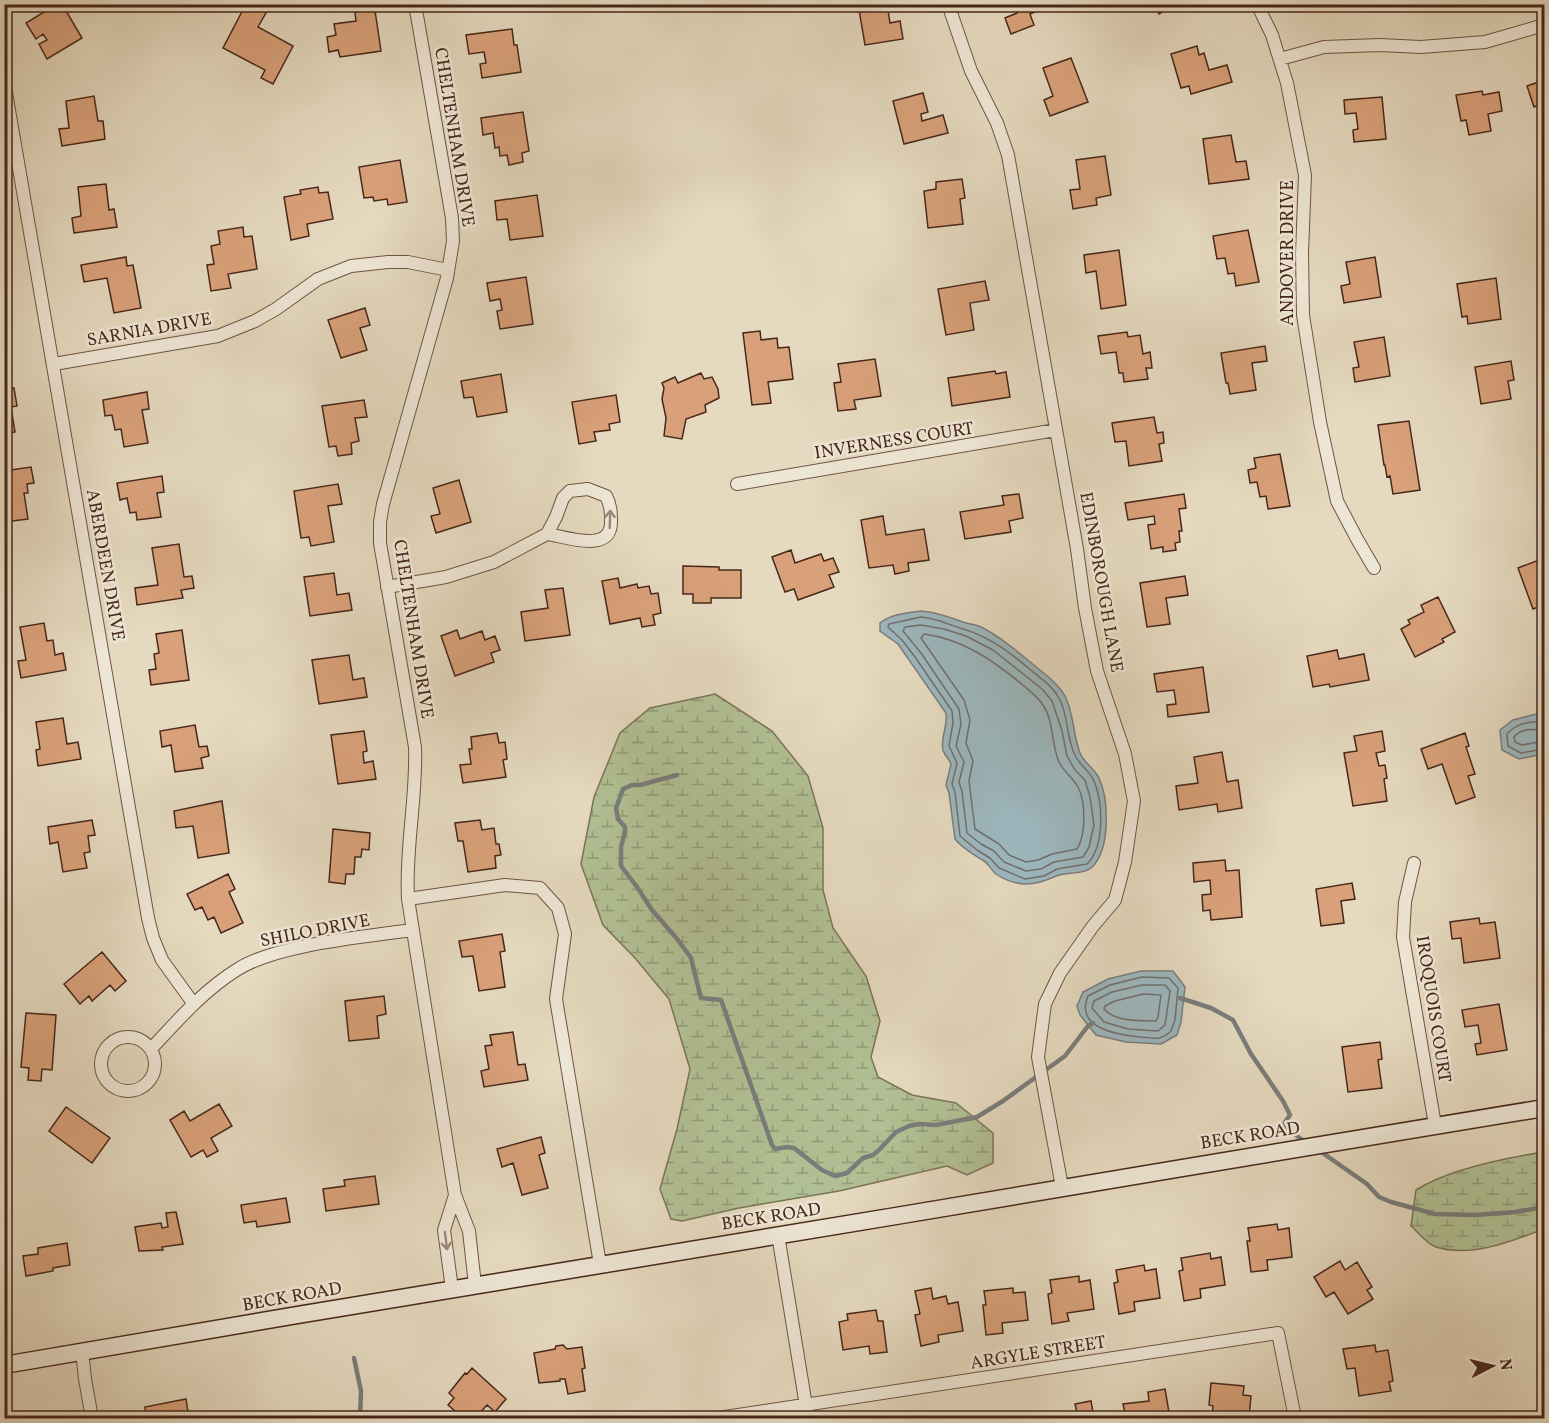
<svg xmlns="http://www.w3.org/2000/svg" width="1549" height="1423" font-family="Vollkorn,serif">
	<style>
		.wetland { fill: url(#wetland-marsh); stroke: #7c7457; stroke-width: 1.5 }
		.water { fill: #9cb7be; stroke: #7a7d7c; stroke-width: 1.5 }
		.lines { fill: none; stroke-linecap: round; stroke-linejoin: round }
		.shore { stroke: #726f6c; stroke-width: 1.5 }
		.stream { stroke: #7a7d7c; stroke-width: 4.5 }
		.building { fill: #d9a17a; stroke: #47271a; stroke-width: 1.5 }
		.street-casing { stroke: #6e5443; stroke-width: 14 }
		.secondary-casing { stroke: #47271a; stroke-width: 19 }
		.street { stroke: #eee6d5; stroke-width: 12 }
		.secondary { stroke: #eee6d5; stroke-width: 16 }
		.oneway { stroke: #9a8678 }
		.labels { text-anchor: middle; stroke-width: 5; stroke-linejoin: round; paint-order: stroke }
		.street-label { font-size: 18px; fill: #47271a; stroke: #eee6d5 }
	</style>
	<defs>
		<pattern id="wetland-marsh" width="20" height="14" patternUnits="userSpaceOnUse" patternTransform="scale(1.5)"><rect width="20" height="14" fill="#b1c094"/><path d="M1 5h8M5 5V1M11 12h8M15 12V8" fill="none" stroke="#929c78"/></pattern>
	</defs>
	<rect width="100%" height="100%" fill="#e5d9bf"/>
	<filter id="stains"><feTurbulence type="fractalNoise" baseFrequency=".00333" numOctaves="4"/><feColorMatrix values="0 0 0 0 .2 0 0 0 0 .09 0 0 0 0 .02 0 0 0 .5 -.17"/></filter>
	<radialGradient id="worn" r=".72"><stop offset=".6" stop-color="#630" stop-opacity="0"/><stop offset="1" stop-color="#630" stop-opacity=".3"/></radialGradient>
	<path class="wetland" d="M715,694l57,37 36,45 15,52v62l10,38 33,48 14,45 -9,36 7,20 34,18 44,8 37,30v30l-26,12 -20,-9 -108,25 -100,17 -57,13 -11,-2 -11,-30 17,-60 13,-60 -21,-70 -34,-41 -32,-33 -22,-61 13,-67 26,-64 30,-25z
		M1544,1152v77c-32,12 -73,29 -108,18 -9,-3 -18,-15 -25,-21l5,-36c33,-21 89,-32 128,-38z"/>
	<path class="water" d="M921,611c14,1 26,5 39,10 7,3 15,3 21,6 22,11 40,28 59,43 9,7 19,15 25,26 9,17 8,40 15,57 4,10 14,15 19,25 10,22 11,68 -5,87 -9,11 -27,6 -38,11 -21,10 -39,12 -60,-2 -5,-4 -7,-10 -12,-13 -11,-7 -21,-12 -29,-22l-6,-46 -3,-8 5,-21c-2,-5 -7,-10 -8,-14 -3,-11 5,-24 3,-37l-48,-69 -18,-13v-8c11,-9 27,-10 41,-12z
		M1536,714l8,3v37l-25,5 -17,-9 -2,-20 13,-10z
		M1141,971h32l12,16 -4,35 -4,13 -16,9 -35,-2 -30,-7 -16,-20 -3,-9 6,-14 25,-13z"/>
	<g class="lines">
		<path class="shore" d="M921,617c15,1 26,7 39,11 29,8 51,25 73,44 10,8 20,15 26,26 10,18 7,40 16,57 4,10 15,16 19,26 9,21 11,66 -7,83l-30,5 -13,7 -19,3 -26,-11 -9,-10 -13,-8 -17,-14 -5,-44 -3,-8 5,-21 -8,-17 4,-23 -1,-12 -37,-54 -13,-17 -14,-13 1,-3z
			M921,625l23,4 22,7 27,14 49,39 10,12 10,30 5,25 8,14 10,10 5,17 4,28 -5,22 -6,10 -29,5 -13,7 -15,2 -22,-9 -10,-11 -13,-7 -14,-11 -5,-42 -3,-9 5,-20 -8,-16 5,-22 -2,-15 -38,-56 -18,-22 2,-4z
			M924,634c39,5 70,27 100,52 7,6 14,11 19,19 11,16 8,39 16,57 5,10 14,16 19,25 8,15 8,48 -1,62l-25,5 -14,6 -12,2 -17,-7 -10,-11 -24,-15 -6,-48 4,-20 -7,-18 4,-23 -6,-20 -43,-62z
			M1544,722c-13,-1 -28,1 -37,12l1,12 13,7 23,-4
			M1544,730c-10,-1 -23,-2 -30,7l1,5 7,3 22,-4
			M1142,977l27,1 9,10 -3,32 -4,11c-3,3 -8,6 -12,7 -6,1 -13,-1 -19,-1 -22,-2 -66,-9 -52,-41l22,-11z
			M1142,985h23l5,6 -5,34 -7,6 -30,-2 -24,-7 -12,-14 2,-7 18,-9z
			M1143,994l18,1 -3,22 -2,4c-15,0 -41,1 -52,-12l1,-3 10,-5z"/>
		<path class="stream" d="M677,775l-37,10h-8l-9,4 -7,19 2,11 7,8v6l-4,14v19l16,21 15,23 26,30 13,18 10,40 20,2 51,145 3,4 12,-2 7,1 28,22 13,6 12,-3 16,-15 10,-3 6,-5 17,-18 13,-6 10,-2 17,1 41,-8 26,-16 62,-45 23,-30 5,-3
			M1180,998l31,10 22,12 18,34 32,47 7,14 -5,7 -1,5 23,16
			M1317,1149l50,35 12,13 12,5 44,12 41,1 39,-3 29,-5
			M354,1358l7,33 -1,27"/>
	</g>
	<path class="building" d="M57,4h5l20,34 -35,21 -8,-15 8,-4 -4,-6 -7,5 -10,-16z
		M246,4h9l12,7 -9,16 35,19 -20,38 -12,-6 4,-8 -42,-22z
		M374,4l7,47 -41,6 -2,-7 -9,2 -2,-15 9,-2 -2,-11 22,-3 -2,-16z
		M858,4h29l3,19 10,-2 3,18 -38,6z
		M1014,4h31l1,3 -16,7 4,11 -23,9 -6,-16 12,-5z
		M1154,4h23l-18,10z
		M512,29l2,16h3l4,27 -39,6 -2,-14 6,-1 -2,-11 -15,2 -3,-19z
		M1197,46l2,9 5,-2 5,17 18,-5 5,17 -41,12 -2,-8 -8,2 -10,-34z
		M1071,58l17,44 -38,14 -6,-16 9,-4 -10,-28z
		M1544,80v23l-10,4 -7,-21z
		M1482,91l1,4 16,-3 3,19 -14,3 3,17 -22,4 -3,-15 -5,1 -5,-26z
		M923,93l5,19 -7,2 1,7 21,-6 5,18 -44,11 -11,-43z
		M94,96l4,25h5l2,18 -43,7 -3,-17 10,-1 -3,-27z
		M1382,97l4,42 -32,3 -1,-12 5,-1 -2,-16 -11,1 -1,-14z
		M523,112l6,39 -7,2 1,9 -14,3 -2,-10 -7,1 -1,-9 -4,1 -2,-15 -10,2 -2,-17z
		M1231,135l5,27 10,-1 3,18 -40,5 -6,-45z
		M1105,156l6,39 -15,3 1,7 -24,4 -3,-19 10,-1 -4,-29z
		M400,160l7,42 -19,3 -1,-6 -13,2 -1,-4 -9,1 -5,-31z
		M962,179l3,19 -5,1 3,25 -35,4 -4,-37 12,-2v-7z
		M106,184l3,26 5,-1 3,18 -43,6 -2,-15 9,-2 -3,-29z
		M318,187l1,6 9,-1 5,27 -26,5 2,12 -18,4 -7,-43 17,-3 -1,-4z
		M537,195l6,41 -33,4 -3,-21 -10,1 -2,-19z
		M243,227l1,10 8,-1 5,33 -29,5 3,14 -20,3 -4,-26 7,-1 -3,-18 9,-2 -2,-13z
		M1248,230l11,52 -23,4 -2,-13 -6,1 -3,-16 -8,1 -4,-23z
		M1119,250l7,55 -25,4 -5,-38 -10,2 -2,-18z
		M126,257l1,9 6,-1 8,43 -27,5 -7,-35 -23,4 -3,-17z
		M1375,257l6,40 -37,6 -3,-17 9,-2 -4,-22z
		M526,277l7,47 -33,5 -3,-18 5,-1 -2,-11 -10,2 -3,-18z
		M1496,278l5,41 -33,5 -1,-8 -5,1 -5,-33z
		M985,281l4,19 -19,3 4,27 -28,5 -8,-46z
		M365,308l5,17 -10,3 7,22 -26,8 -13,-38z
		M760,331l1,9 16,-2 1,10 11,-1 4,32 -25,3 3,21 -19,2 -9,-72z
		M1127,332l1,5 12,-2 3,19 7,-2 2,16h-6l2,11 -24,3 -1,-9h-4l-3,-21 -15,2 -3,-18z
		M1384,337l6,39 -35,6 -2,-14 6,-1 -5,-25z
		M1265,346l2,15 -15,2 4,27 -26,4 -2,-11h-2l-5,-30z
		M875,359l6,37 -27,4 2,9 -18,2 -4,-28 7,-1 -3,-18z
		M1511,361l3,19 -6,1 3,18 -30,5 -6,-37z
		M995,371l1,3 10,-2 4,25 -58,9 -4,-28z
		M701,373l3,6 8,-2 6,12 1,9 -14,7 1,7 -20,7 -4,20 -18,-3 2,-18 -4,-19 2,-11 -2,-5 13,-6 3,6z
		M501,374l6,38 -30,5 -4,-20 -9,1 -3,-17z
		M14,388l3,18 -6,1 4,25 -11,2v-44z
		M147,392l2,17 -7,1 6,33 -24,4 -3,-18 -6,1 -3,-15 -7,1 -2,-16z
		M616,395l4,27 -11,2 1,6 -16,2 2,9 -17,3 -7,-42z
		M364,400l3,17 -12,1 4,23 -8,2 1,11 -14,2 -2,-10 -7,1 -7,-41z
		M1154,417l3,16 6,-1 1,11 -5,1 3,17 -33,5 -3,-25 -11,1 -3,-19z
		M1409,421l11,69 -27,4 -3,-18 -3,1 -2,-12h-1l-6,-40z
		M1280,454l10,52 -22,3 -2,-13 -6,1 -3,-15 -7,1 -2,-13 8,-2 -2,-10z
		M31,467l3,16 -7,1 1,9h-4l4,26 -24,3v-51z
		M162,476l2,16 -7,1 4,24 -24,3 -1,-8 -6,1 -3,-15 -7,2 -3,-17z
		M459,480l12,42 -35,11 -5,-17 9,-2 -7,-26z
		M338,484l4,20 -14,2 6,36 -23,4 -2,-9 -8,1 -7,-47z
		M1019,494l4,24 -14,3 2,11 -46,7 -5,-27 44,-7 -2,-9z
		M1184,494l2,14 -7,1 3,22h-3l1,11 -5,1 1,7 -13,2v-5l-12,2 -3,-24 7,-1 -1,-8 -26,4 -3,-17z
		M883,516l3,19 38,-6 5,31 -21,3 1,8 -14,3 -2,-9 -24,3 -8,-48z
		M179,544l5,33 8,-1 2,12 -13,2 2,8 -46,7 -2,-17 23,-3 -6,-37z
		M791,550l4,13 26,-9 3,7 9,-3 6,14 -10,3 5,12 -36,13 -4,-11 -9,3 -13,-35z
		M1544,558v47l-11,4 -15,-41z
		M683,566l36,1v3h22v28h-30v5h-18v-9h-10z
		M334,573l3,22 12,-2 3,17 -42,6 -6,-39z
		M1185,576l3,19 -22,3 4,26 -23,3 -7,-44z
		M618,578l2,10 17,-4 1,4 11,-2 2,8 7,-1 3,20 -8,2 2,10 -13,2 -2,-9 -30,6 -8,-43z
		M563,588l7,47 -45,6 -4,-29 27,-4 -3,-18z
		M1438,597l17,35 -13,7 2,3 -29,15 -14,-28 9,-5 -2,-4 16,-8 -3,-7z
		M44,623l3,18 6,-1 2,15 8,-2 3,17 -45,8 -3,-17 8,-1 -6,-33z
		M182,630l7,50 -38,5 -2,-15 7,-1 -2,-15 5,-1 -3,-19z
		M457,630l3,9 22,-8 3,9 10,-4 5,14 -9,3 3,9 -39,14 -14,-40z
		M1337,650l2,9 25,-5 5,26 -39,7 -1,-3 -16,3 -6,-31z
		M349,655l4,25 11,-2 3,19 -48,7 -7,-44z
		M1203,667l6,45 -41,5 -1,-12 9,-1 -2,-14 -17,2 -3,-18z
		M63,718l4,26 11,-2 3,17 -43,7 -2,-16 4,-1 -4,-27z
		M195,725l4,22 8,-1 2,10 -8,2 2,10 -28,4 -4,-27 -9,2 -2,-16z
		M364,731l3,20 -4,1 1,11 9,-2 3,18 -38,5 -7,-49z
		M1382,731l3,20 -9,2 3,13 6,-1 2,13 -3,1 3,22 -34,5 -9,-53 13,-2 -3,-15z
		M497,733l2,10 6,-1 2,17 -4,1 3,17 -43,6 -3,-18 11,-1 -2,-15h3l-1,-12z
		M1465,733l4,13 -3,1 9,27 -7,2 7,21 -19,7 -14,-40 -14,5 -7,-20z
		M1222,752l5,30 11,-2 4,28 -24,4 -1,-8 -38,6 -3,-24 22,-3 -4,-26z
		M222,801l7,52 -31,5 -5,-32 -17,2 -2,-17z
		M92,820l3,15 -7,1 2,16 -6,1 3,15 -24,4 -5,-30 -8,2 -2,-17z
		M480,820l2,10 12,-2 2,16h3l2,11 -6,1 1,12 -28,4 -5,-31h-5l-3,-18z
		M333,829l37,4 -1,17 -7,-1 -1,8h-6l-1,17h-8l-1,10 -16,-2z
		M1225,860l1,11 13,-1 3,47 -31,3 -1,-10 -7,1 -1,-16 9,-1 -1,-14 -16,2 -1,-19z
		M228,874l7,15 -6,3 14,31 -22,10 -7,-16 -6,3 -6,-13 -7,3 -8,-16z
		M1352,883l3,16 -14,2 3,22 -23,3 -5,-37z
		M1479,918l1,6 15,-2 5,36 -36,5 -3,-25 -9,1 -2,-17z
		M502,934l3,17 -5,1 5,35 -26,4 -6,-35 -11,1 -3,-16z
		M102,952l24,29 -11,10 -5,-6 -18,16 -3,-5 -9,8 -16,-20z
		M384,996l2,18 -9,2 2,22 -30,3 -4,-40z
		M1499,1004l8,46 -30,5 -2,-11 6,-1 -3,-18 -13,2 -3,-17z
		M26,1013l30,2 -4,55 -10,-1 -1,12 -13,-1 1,-12 -8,-1z
		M513,1032l5,33 7,-1 3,16 -44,7 -3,-16 8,-2 -4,-23 7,-1 -2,-10z
		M1380,1042l2,17 -4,1 4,28 -34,4 -6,-45z
		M219,1104l13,22 -21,12 7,13 -11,6 -4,-7 -12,7 -21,-37 14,-9 6,10z
		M66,1107l44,31 -18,25 -43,-32z
		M541,1137l4,16 -6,2 9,33 -26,7 -9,-32 -11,4 -5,-18z
		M375,1176l4,28 -53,7 -3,-22 22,-3 -1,-6z
		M286,1198l4,24 -33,5 -1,-6 -12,2 -3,-18z
		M176,1212l7,32 -21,3 1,3 -24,1 -4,-24 26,-4 1,5 6,-1 -2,-14z
		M1277,1224l1,6 11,-2 3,29 -25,3 1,10 -17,2 -4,-31h3l-2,-13z
		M67,1243l3,22 -17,3v3l-27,5 -3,-20 15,-2v-6z
		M1210,1253l1,6 10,-2 4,28 -25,4 1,9 -17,3 -5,-30 4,-1 -2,-12z
		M1340,1261l5,9 12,-8 15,25 -5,3 6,9 -25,15 -14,-22 -8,5 -12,-20z
		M1144,1265l1,6 11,-2 4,29 -26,4 1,9 -16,3 -5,-31 4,-1 -2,-12z
		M1079,1276v6l11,-2 4,29 -27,4 2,8 -17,3 -4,-30 4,-1 -2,-13z
		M931,1288l2,11 13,-3 2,8 10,-2 5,29 -25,4 1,7 -18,4 -6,-31 5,-1 -5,-23z
		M1013,1288v5l12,-1 3,28 -26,3 1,10 -17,2 -3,-30h3l-2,-14z
		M876,1310l2,11h5l4,31 -17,2 -1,-8 -26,4 -4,-28 9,-2 -1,-6z
		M563,1345l4,4 15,-2 3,21 -3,1 3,22 -17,3 -3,-15h-5v2l-21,2 -5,-30 21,-4 1,-3z
		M1375,1345l1,7 12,-2 5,31 -4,1 2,9 -32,5 -4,-28 -8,1 -4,-20z
		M472,1368l34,31 -11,13 -8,-7 -11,12 -13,1 -15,-13 6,-7 -5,-5 16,-20 2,1z
		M1211,1383l33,3 -1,9 8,1 -2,22h-37l1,-12 -4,-1z
		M1165,1389l5,29h-44l-3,-14 26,-3 -1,-9z
		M186,1399l3,19h-43l-1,-11z
		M1091,1401l3,17h-43v-1l26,-5 -2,-8z"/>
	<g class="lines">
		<defs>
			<path id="street" d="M415,4l37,214 1,23 -6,37 -64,226 -3,18v21l35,204c2,51 -10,102 -7,152l47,296 14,36 6,54
				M948,4l23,67 26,52 11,32 69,394 8,59 12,63 28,83 9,47 -9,61 -10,38 -22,26 -33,47 -15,31 -7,53 24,130
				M1257,4l15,31 15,48 18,92 -3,78 1,62 17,107 17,79 20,38 17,29
				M1280,59l44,-12 56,-2 41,2 64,-5 59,-17
				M4,81l144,837 5,20 9,22 31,43
				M54,364l164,-28 37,-15 21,-12 42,-30 33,-13 37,-4h20l40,8
				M737,484l319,-54
				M387,587l59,-10 48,-15 53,-28 9,-17 7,-19 7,-7 18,-2 18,7c5,9 5,17 5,27 -1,31 -47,13 -64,11
				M1414,863l-9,39 -2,35 32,188
				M408,899l97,-14 35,3 18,20 7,26 -9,65 44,265
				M101 1064a27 27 0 1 1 54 0a27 27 0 1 1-54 0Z
				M151,1049c27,-29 53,-59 87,-80 40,-25 127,-32 174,-39
				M778,1235l30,183
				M452,1289l-8,-59 11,-35
				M82,1351l3,28 7,39
				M718,1418l560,-85 17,85"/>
			<path id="secondary" d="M4,1365c299,-52 599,-100 898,-150 214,-35 428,-73 642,-107"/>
		</defs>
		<use href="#street" class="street-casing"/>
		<use href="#secondary" class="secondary-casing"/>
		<use href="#street" class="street"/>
		<use href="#secondary" class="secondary"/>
	</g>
	<defs><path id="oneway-shaft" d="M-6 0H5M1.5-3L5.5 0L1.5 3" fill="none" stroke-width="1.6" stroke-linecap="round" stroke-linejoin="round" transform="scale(1.5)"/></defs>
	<g class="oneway">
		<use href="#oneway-shaft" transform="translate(610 519) rotate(-88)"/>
		<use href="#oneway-shaft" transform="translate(446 1241) rotate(83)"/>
	</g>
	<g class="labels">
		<g class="street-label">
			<text transform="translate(455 137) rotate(81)" y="6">CHELTENHAM DRIVE</text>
			<text transform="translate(1287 253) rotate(-90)" y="6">ANDOVER DRIVE</text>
			<text transform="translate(149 329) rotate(-10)" y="6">SARNIA DRIVE</text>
			<text transform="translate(894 440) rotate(-9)" y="6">INVERNESS COURT</text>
			<text transform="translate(106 565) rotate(80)" y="6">ABERDEEN DRIVE</text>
			<text transform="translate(1102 582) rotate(80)" y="6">EDINBOROUGH LANE</text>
			<text transform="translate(414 629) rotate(81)" y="6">CHELTENHAM DRIVE</text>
			<text transform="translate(315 930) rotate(-11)" y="6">SHILO DRIVE</text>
			<text transform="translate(1434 1009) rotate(81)" y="6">IROQUOIS COURT</text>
			<text transform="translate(1250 1135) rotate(-9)" y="6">BECK ROAD</text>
			<text transform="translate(771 1216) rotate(-9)" y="6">BECK ROAD</text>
			<text transform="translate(292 1296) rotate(-10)" y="6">BECK ROAD</text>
			<text transform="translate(1038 1352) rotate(-9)" y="6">ARGYLE STREET</text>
		</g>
	</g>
	<rect width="1549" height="1423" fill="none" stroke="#e5d9bf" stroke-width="24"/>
	<rect x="6" y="6" width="1537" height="1411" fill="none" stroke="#47271a" stroke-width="3"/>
	<rect x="12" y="12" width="1525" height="1399" fill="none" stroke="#47271a" stroke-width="1.5"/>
	<g transform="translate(1492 1366) rotate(83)" stroke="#eee6d5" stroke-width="4.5" paint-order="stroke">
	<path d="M0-4.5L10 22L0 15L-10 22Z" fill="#47271a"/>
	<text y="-9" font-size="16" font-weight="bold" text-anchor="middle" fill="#47271a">N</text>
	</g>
	<rect width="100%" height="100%" filter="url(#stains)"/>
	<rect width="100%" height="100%" fill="url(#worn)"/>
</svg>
